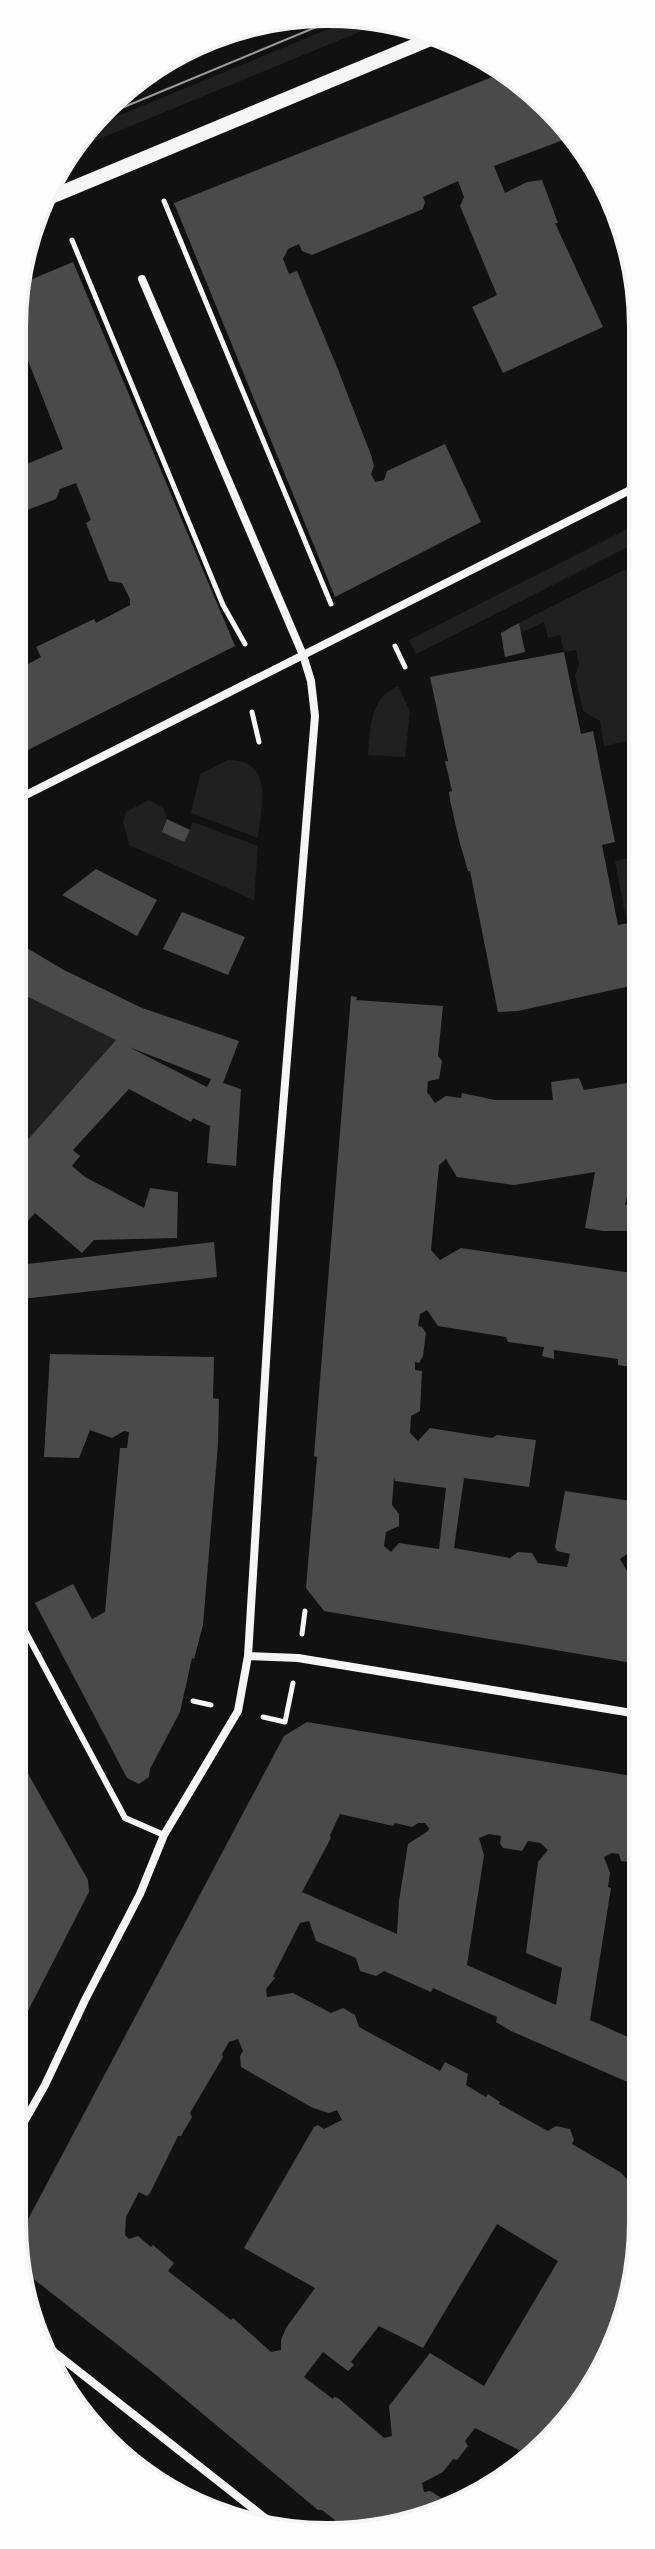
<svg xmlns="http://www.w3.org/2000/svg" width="655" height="2549" font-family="Commissioner,sans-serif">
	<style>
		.green { fill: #202020 }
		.building { fill: #4a4a4a; fill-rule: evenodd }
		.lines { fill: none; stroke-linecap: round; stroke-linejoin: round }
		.path { stroke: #f5f5f5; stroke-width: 5 }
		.service { stroke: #f5f5f5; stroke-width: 6 }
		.minor { stroke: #f5f5f5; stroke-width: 8 }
		.tertiary { stroke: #f5f5f5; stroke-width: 14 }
		.tram { stroke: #9a9a9a; stroke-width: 2 }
		.rim { fill: none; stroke: #f5f5f5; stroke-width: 4 }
	</style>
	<rect width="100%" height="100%" fill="#111"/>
	<path class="green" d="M355,18l36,1 -326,134 26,-26z
		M635,525l5,16 -224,113 -7,-14z
		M624,570l16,6v162l-36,8 -4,-25 -17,-10 -8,-35 4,-12 -3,-14 -12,2 -4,-17 -12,3 -4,-16 -23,11 -2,-10z
		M398,686l12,25 -5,46 -37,-2c3,-28 1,-56 30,-69z
		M228,760c47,0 33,46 30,78l-67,-25 9,-39z
		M149,800l15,9 3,10 17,23 9,-20 65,24 -4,54 -125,-55 -6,-23 3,-10z
		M639,856v65l-12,3 -12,-63z
		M16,991l100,49 -101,114z"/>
	<path class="building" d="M505,72l46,33 23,31 -80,30 11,27 22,-11 15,-2 16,43h-3l48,104 -100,46 -31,-66 25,-12 -37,-89 4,-9 -6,-16 -35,16 2,5 -2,7 -111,46 -10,-4 -3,-7 -11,5 -5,10 6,15 8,-3 40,96 34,88 3,11 -3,8 4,8 9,-2 3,-9 58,-27 36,78 -146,75 -161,-394z
		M73,262l162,384 -219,110 1,-86 24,-13 -5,-10 58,-28 2,4 34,-18v-6l-8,-16 -13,-2 -23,-58 5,-3 -15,-37 -16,6 -4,10 -39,15v-46l46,-19 -38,-96 -7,3v-71z
		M519,623l6,29 -20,5 -4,-24z
		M564,652l17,82 12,-3 9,46 13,65 -13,3 16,80 21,-4v63l-121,27 -20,1 -28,-141h-2l-9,-31 -9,-40 -1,-8 3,-1 -7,-30h3l-18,-84z
		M167,819l23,11 -6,12 -22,-10z
		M96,869l61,31 -20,36 -75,-41z
		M182,912l63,25 -17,38 -65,-26z
		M20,944l44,26 78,38 97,33 -16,42 18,6 -5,77 -29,-3 3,-37 -17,-8 -2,4 -62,-33 -56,61 7,6 -8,10 13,11 59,31 6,-20 28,4 -1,46 -83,2 -12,13 -47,-40 -20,22v-81l101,-114 -100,-49v-44zM129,1047l82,32 -4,8z
		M351,996l6,1 -1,3 87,6 -5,50 4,5 -3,18 -11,2 -1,11 8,11 11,-7 15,2 1,-5 33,7h58l-2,-18 28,-4 5,12 55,-9v88l-6,1 -8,35 14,-3v29h-36l-18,-3 10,-56 -81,13 -57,-8 -11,-18 -7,6 -8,85 9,10 21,-12 178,26v94l-21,-3v-6l-64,-9v9l-12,-3 2,-9 -36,-5 -2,-5 -68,-11 -11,-16 -7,4 -2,12 4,1 4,6 -3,23 -4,7 -4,-1v8l7,1 -2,40 -9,5 -1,17 8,8 12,-13 62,10 5,-3 39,5 -7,47 -65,-9 -10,70 56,10 8,-6 14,1 6,10 29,4 3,-13 -13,-3 -2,-4 10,-56 73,11 -5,48 -13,9 7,12 11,2v91l-314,-53 -18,-23 11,-131 -3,-1 4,-51zM394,1477l1,4 51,7 -7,61 -40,-6 -8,9 -7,-6 2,-14 13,-6v-12l-7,-9z
		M214,1242l3,35 -195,22 -3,-34z
		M50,1354l164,3 -1,41 6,1 -1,45 -15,181 -9,34 -2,-1 -12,54 -30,57 -1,8 -10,7 -12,-6 -92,-175 38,-19 19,35 13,-7 15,-164h7l2,-16 -5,-1 -12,7 -22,-8 -11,28 -35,-1z
		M307,1722l331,55v86l-17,-2 -2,-7 -7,-1 -8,4 6,16 -2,14 3,1 -21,132 47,21v35l-5,8 -121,-53 -15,-9 1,-5 -64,-29 -2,4 -47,-21 -8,5 -16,-5 -4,-13 -40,-17 -7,-20 -9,2 -27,53 2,2 -9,11 1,8 26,-4 38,20 12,-5 12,7 4,12 81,44 5,-9 23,12 -2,11 20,12 2,-3 12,8 -1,2 49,27 8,-5 14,3 4,11 -2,4 48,28 9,9 8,-17v119l-21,50 -2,-2 -33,53 7,5 -14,24 -7,8 -5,-3 -6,9 1,5 -24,25 -58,-29 -10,13 3,5 -11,14 -4,-1 -10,13 -21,11 2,9 6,-1 23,14 -43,21 -60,6 -28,-22h-4l-163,-136 -133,-104 -6,-28 268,-506zM340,1814l53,12 2,-3 17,4 6,-4h7l4,5 -1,3 -20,13 -9,57 -2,33 -95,-42 29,-54 -1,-3zM489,1834l12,2 -1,7 3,5 19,3 6,-10 12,2 8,7 -10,12 -12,91 36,15 -6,37 -89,-40 17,-110 -5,-17zM238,2039l5,12 -3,5 1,11 72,41 16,5 8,-3 5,10 -18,9 -6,-4 -4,2 -70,121 71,40 -29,40 -5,12v10l-10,2 -38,-34 -2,2 -63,-49 6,-8 -21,-18 -2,2 -13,-11 -9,3 -4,-4 1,-18 13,-25 8,4 3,-3 28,-57h3l11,-19 -2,-4 33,-56 -1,-3 7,-12zM497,2224l61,37 -74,125 -54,-33 -41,53 3,30 -8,2 -46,-40 -4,-1 -1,2 -29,-22 19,-25 25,19 6,-6 -3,-3 28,-36 44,22z
		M13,1747l75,133 1,12 -76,148z"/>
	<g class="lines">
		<path class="path" d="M164,201l167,403
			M72,240l151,365 22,39
			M395,646l10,21
			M252,712l7,30
			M302,1634l3,-23
			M193,1701l18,4
			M263,1717l22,5 8,-39"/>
		<path class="service" d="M14,1610l111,208 39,17"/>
		<path class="minor" d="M16,800l624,-315
			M248,1656l50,2 340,56
			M12,2143l33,-58 40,-85 55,-106 24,-59 74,-124 10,-55 29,-475 38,-465 -4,-35 -8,-26 -161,-376
			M35,2337l244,192"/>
		<path class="tertiary" d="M46,199l394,-164"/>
		<path class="tram" d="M148,69l122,-51
			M100,117l238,-99"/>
	</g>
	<path d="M0 0H655V2549H0ZM327 26H328A301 301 0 0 1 629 327V2222A301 301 0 0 1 328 2523H327A301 301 0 0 1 26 2222V327A301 301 0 0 1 327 26Z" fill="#fefefe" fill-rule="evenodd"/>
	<path class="rim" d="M327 26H328A301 301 0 0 1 629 327V2222A301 301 0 0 1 328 2523H327A301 301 0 0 1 26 2222V327A301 301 0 0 1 327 26Z"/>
</svg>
